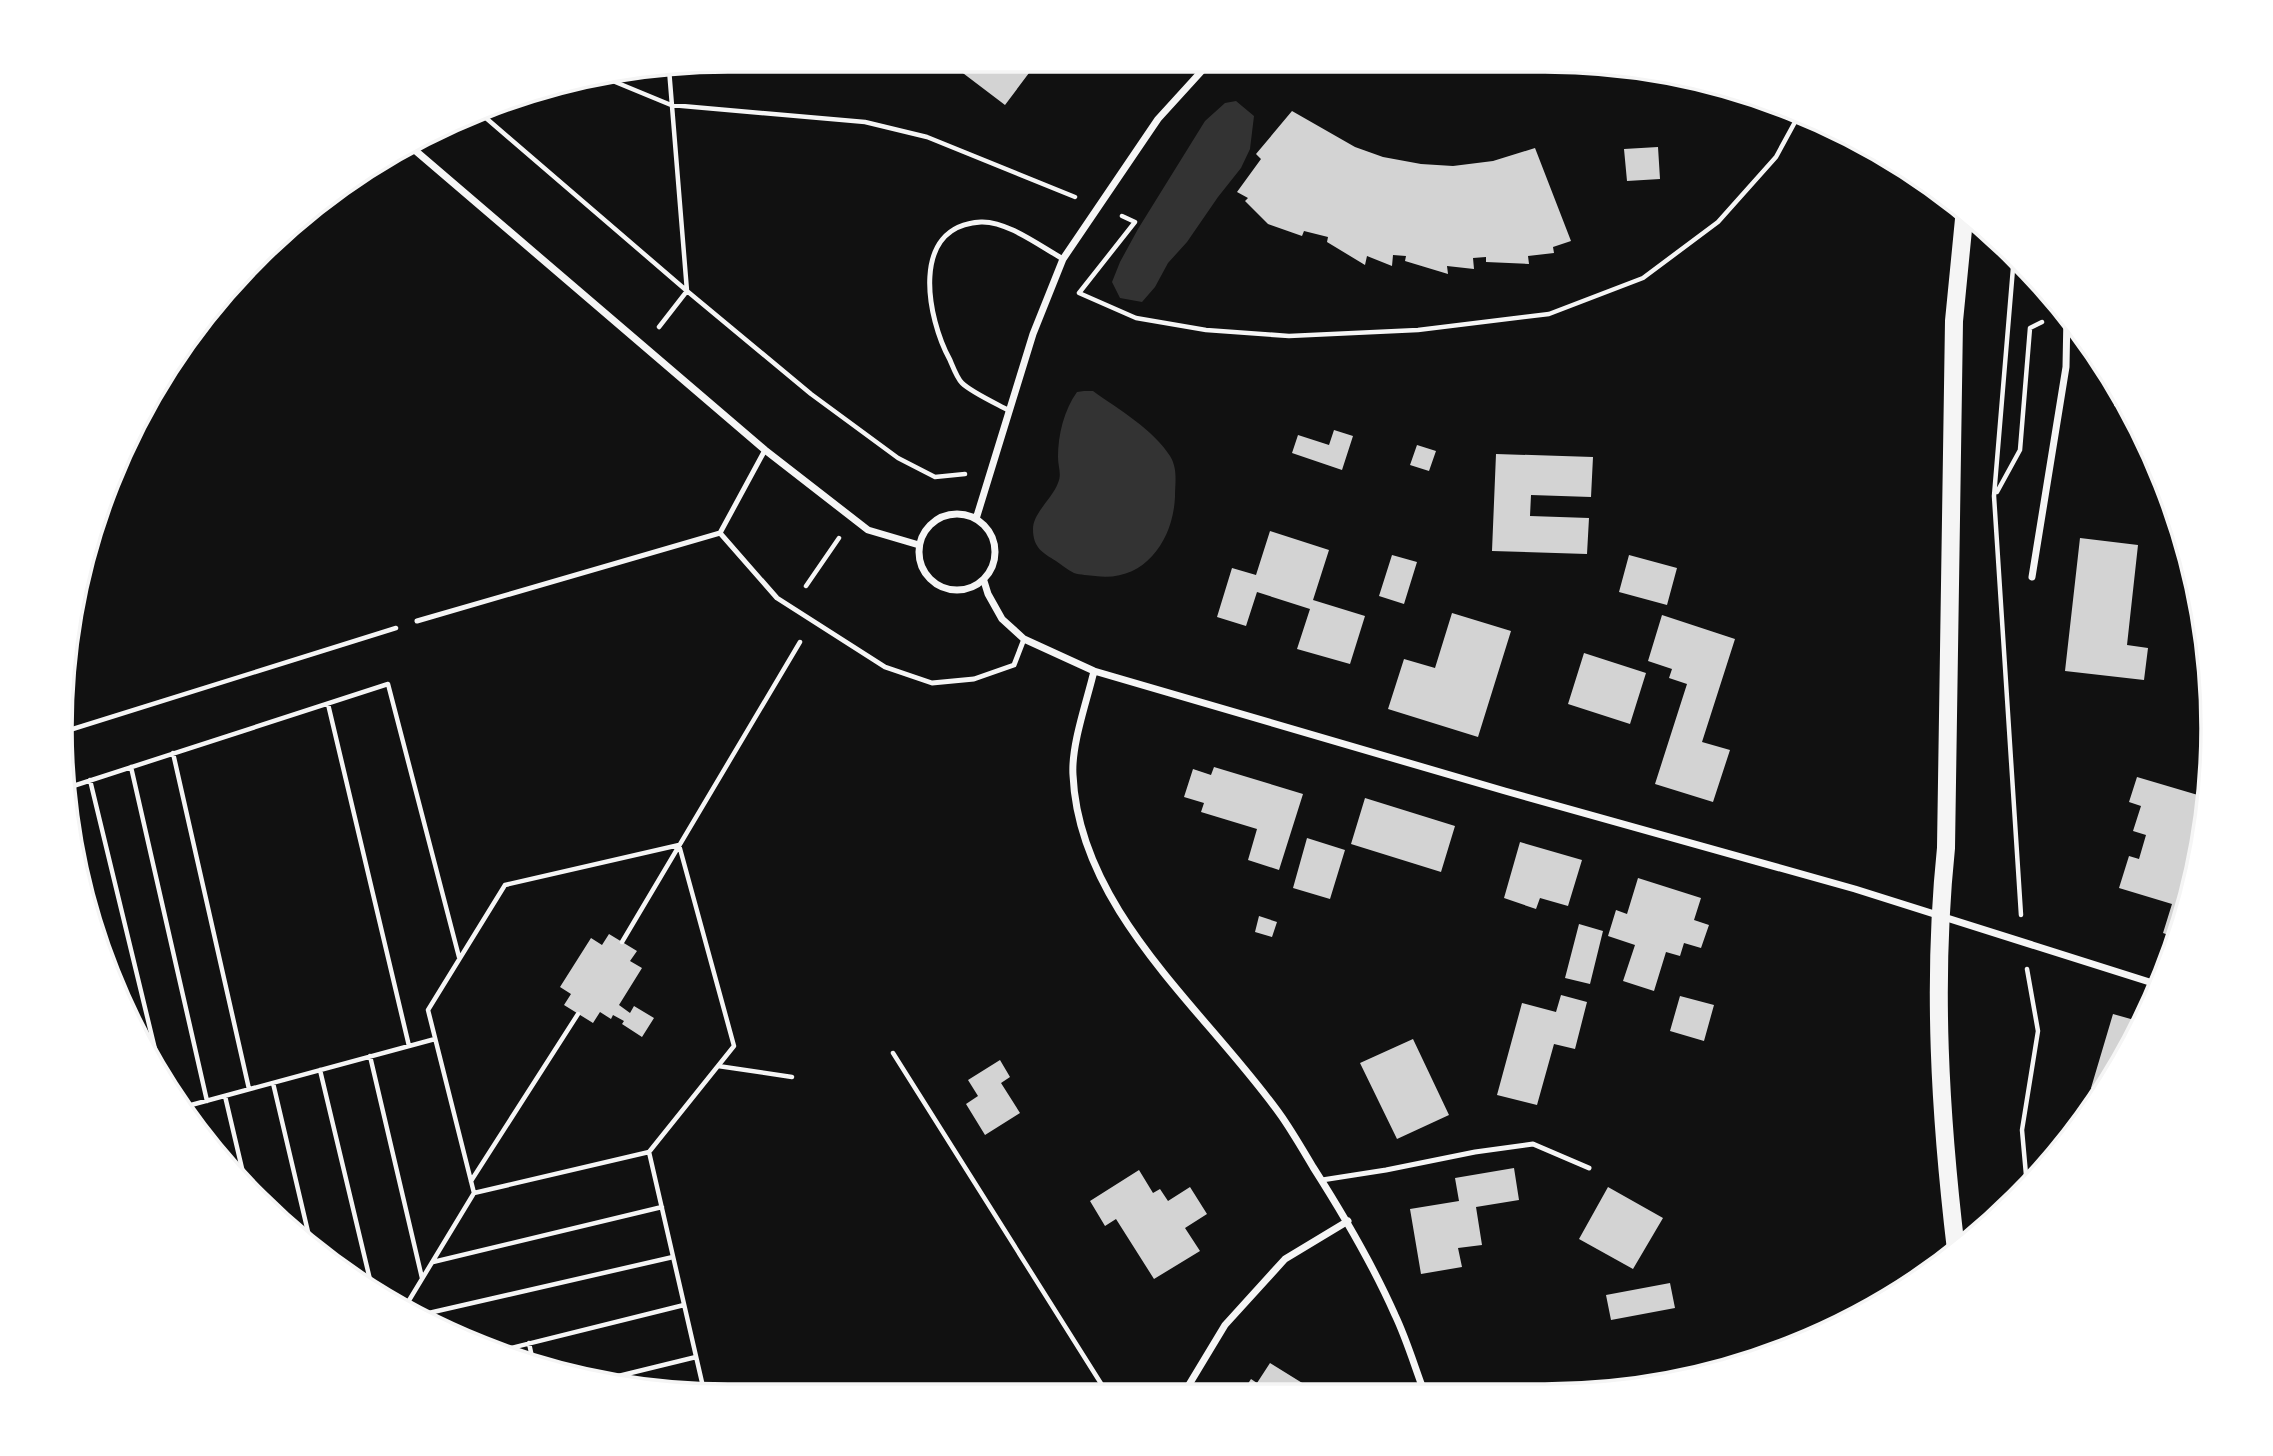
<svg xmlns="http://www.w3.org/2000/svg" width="2273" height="1456" font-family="'Playfair Display',serif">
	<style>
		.water { fill: #333 }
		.building { fill: #d3d3d3 }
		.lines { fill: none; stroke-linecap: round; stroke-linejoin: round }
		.path { stroke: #f5f5f5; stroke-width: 4.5 }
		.service { stroke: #f5f5f5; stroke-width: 5 }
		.minor { stroke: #f5f5f5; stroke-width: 7 }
		.primary { stroke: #f5f5f5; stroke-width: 18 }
		.rim { fill: none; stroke: #f5f5f5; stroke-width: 3.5 }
	</style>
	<rect width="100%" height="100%" fill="#111"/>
	<path class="water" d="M1236,101l18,15 -4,33 -9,19 -23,29 -31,45 -19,21 -13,24 -13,15 -22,-4 -8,-16 8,-20 18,-33 67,-108 20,-18z
		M1084,391h9c25,18 61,39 77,65 8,13 5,26 5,41 -2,44 -31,86 -80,79 -6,-1 -15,-1 -21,-3 -6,-3 -12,-8 -18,-12 -13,-8 -23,-13 -23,-32 0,-16 19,-30 25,-46 4,-9 0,-16 0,-26 0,-22 6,-47 19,-65z"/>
	<path class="building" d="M947,61h91l-33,44z
		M1292,111l63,36 28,10 38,7 32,2 40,-5 42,-13 36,93 -18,6 1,6 -26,3 1,8 -43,-2v-5l-13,1 1,11 -27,-3 1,8 -43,-13 1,-5 -13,-1 -1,11 -25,-10 -2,9 -38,-23 1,-5 -24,-6 -2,5 -34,-12 -23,-23 3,-3 -11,-6 24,-33 -5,-5z
		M1658,147l2,32 -33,2 -3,-32z
		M2119,387l5,7 7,16 -17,-4z
		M1334,430l19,6 -11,34 -50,-17 6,-18 31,10z
		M1417,445l19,6 -7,20 -19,-6z
		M1496,454l97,3 -2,40 -60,-2 -1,21 59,2 -2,36 -95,-3z
		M1270,531l59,19 -16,50 52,16 -15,48 -53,-15 13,-40 -53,-17 -11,34 -29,-9 15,-49 24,7z
		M2080,538l58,7 -11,100 21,3 -4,32 -79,-9z
		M1392,555l25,7 -13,42 -25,-8z
		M1629,555l48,13 -10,37 -48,-13z
		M1452,613l59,18 -33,106 -90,-28 16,-50 31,9z
		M1662,615l73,24 -33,103 28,8 -17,52 -58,-18 32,-100 -18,-6 3,-9 -24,-8z
		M1584,653l62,20 -16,51 -62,-20z
		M1214,767l89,27 -24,76 -31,-10 9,-31 -56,-17 3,-9 -20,-6 9,-28 18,6z
		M2137,777l71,21 -17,103 -14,37 -14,-5 9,-29 -53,-16 10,-32 10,3 7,-24 -13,-4 8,-25 -12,-4z
		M1365,798l90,28 -14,46 -90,-28z
		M1307,838l38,12 -15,49 -37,-11z
		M1520,842l62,18 -14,46 -28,-8 -4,11 -32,-11z
		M1638,878l63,20 -7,22 15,5 -8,23 -17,-5 -4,13 -14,-4 -12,39 -31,-10 12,-36 -27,-9 8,-26 11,4z
		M1259,916l18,6 -5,15 -17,-5z
		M1579,924l24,7 -13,53 -25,-6z
		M609,934l28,17 -7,10 12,7 -23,37 11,8 4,-7 20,12 -12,19 -20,-13 2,-3 -11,-6 -2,4 -11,-7 -7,11 -29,-18 7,-11 -11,-7 31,-49 11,7z
		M1561,995l26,7 -12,47 -21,-5 -17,61 -40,-10 25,-92 34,9z
		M1680,996l34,9 -10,36 -34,-10z
		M2113,1014l32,9 -42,68 -12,-3z
		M1413,1039l36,76 -52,24 -37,-76z
		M1000,1060l10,17 -9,6 19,30 -35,22 -19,-31 12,-8 -10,-16z
		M1514,1168l5,32 -43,7 6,38 -24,3 4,19 -41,7 -11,-65 49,-8 -4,-23z
		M1139,1170l14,23 7,-4 8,12 22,-14 17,27 -22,14 15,23 -46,28 -38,-60 -11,7 -15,-25z
		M1608,1187l55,31 -30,51 -54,-30z
		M1670,1283l5,25 -64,12 -5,-25z
		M1270,1363l50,31 -78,-1 9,-14 6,4z"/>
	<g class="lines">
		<path class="path" d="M608,79l63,26 194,17 62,15 148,60
			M479,112l208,179 124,103 87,64 37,19 30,-3
			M1122,216l13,6 -56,71 57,25 70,12 83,6 129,-6 131,-16 94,-36 75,-56 58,-65 25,-46
			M2014,256l-20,240 27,419
			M659,327l28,-36 -18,-222
			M1997,492l23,-42 10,-122 12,-6
			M806,586l33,-48
			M328,704l81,342
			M60,733l336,-105
			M173,753l76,336
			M131,767l76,334
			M90,780l71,294
			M67,788l321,-104 71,273
			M679,845l55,201 -85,106 -175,41 -46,-183 77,-125z
			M622,942l178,-300
			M893,1053l214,340
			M370,1056l52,222
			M718,1066l74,11
			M320,1070l52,218
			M273,1083l39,166
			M225,1096l19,81
			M180,1108l255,-69
			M649,1152l55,239
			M471,1181l107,-167
			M2027,1186l-5,-56 16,-99 -11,-62
			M433,1262l229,-55
			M405,1307l69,-114
			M420,1315l253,-58
			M529,1343l4,19
			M495,1352l189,-47
			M602,1380l94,-23"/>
		<path class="service" d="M1008,410c-11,-6 -37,-18 -46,-27 -5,-5 -9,-16 -12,-23 -23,-42 -41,-134 31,-138 26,-1 59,24 82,37
			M720,533l57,65 108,69 47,16 42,-4 40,-14 10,-26
			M417,621l303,-88 45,-83
			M1322,1180l64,-10 89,-18 58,-8 56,24"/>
		<path class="minor" d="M410,146l355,304 103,80 51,15
			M919 552a38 38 0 1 1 76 0a38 38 0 1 1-76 0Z
			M976,519l57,-185 30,-75 95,-140 51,-56
			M2032,577l34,-210 1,-53
			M984,581l4,13 14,25 22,20 70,32 411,120 350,98 304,96
			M1094,671c-7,30 -23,74 -21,104 6,137 135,237 209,342 11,16 21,33 31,50 30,47 59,96 82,148 12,25 20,53 30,79
			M1184,1393l41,-68 60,-66 63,-38"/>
		<path class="primary" d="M1956,1250c-16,-135 -24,-267 -10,-402l8,-527 11,-112"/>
	</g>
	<path d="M0 0H2273V1456H0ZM728 72H1545A656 656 0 0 1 2201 728V728A656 656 0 0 1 1545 1384H728A656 656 0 0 1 72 728V728A656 656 0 0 1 728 72Z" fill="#fff" fill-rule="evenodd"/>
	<path class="rim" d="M728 72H1545A656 656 0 0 1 2201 728V728A656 656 0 0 1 1545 1384H728A656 656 0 0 1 72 728V728A656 656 0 0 1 728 72Z"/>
</svg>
